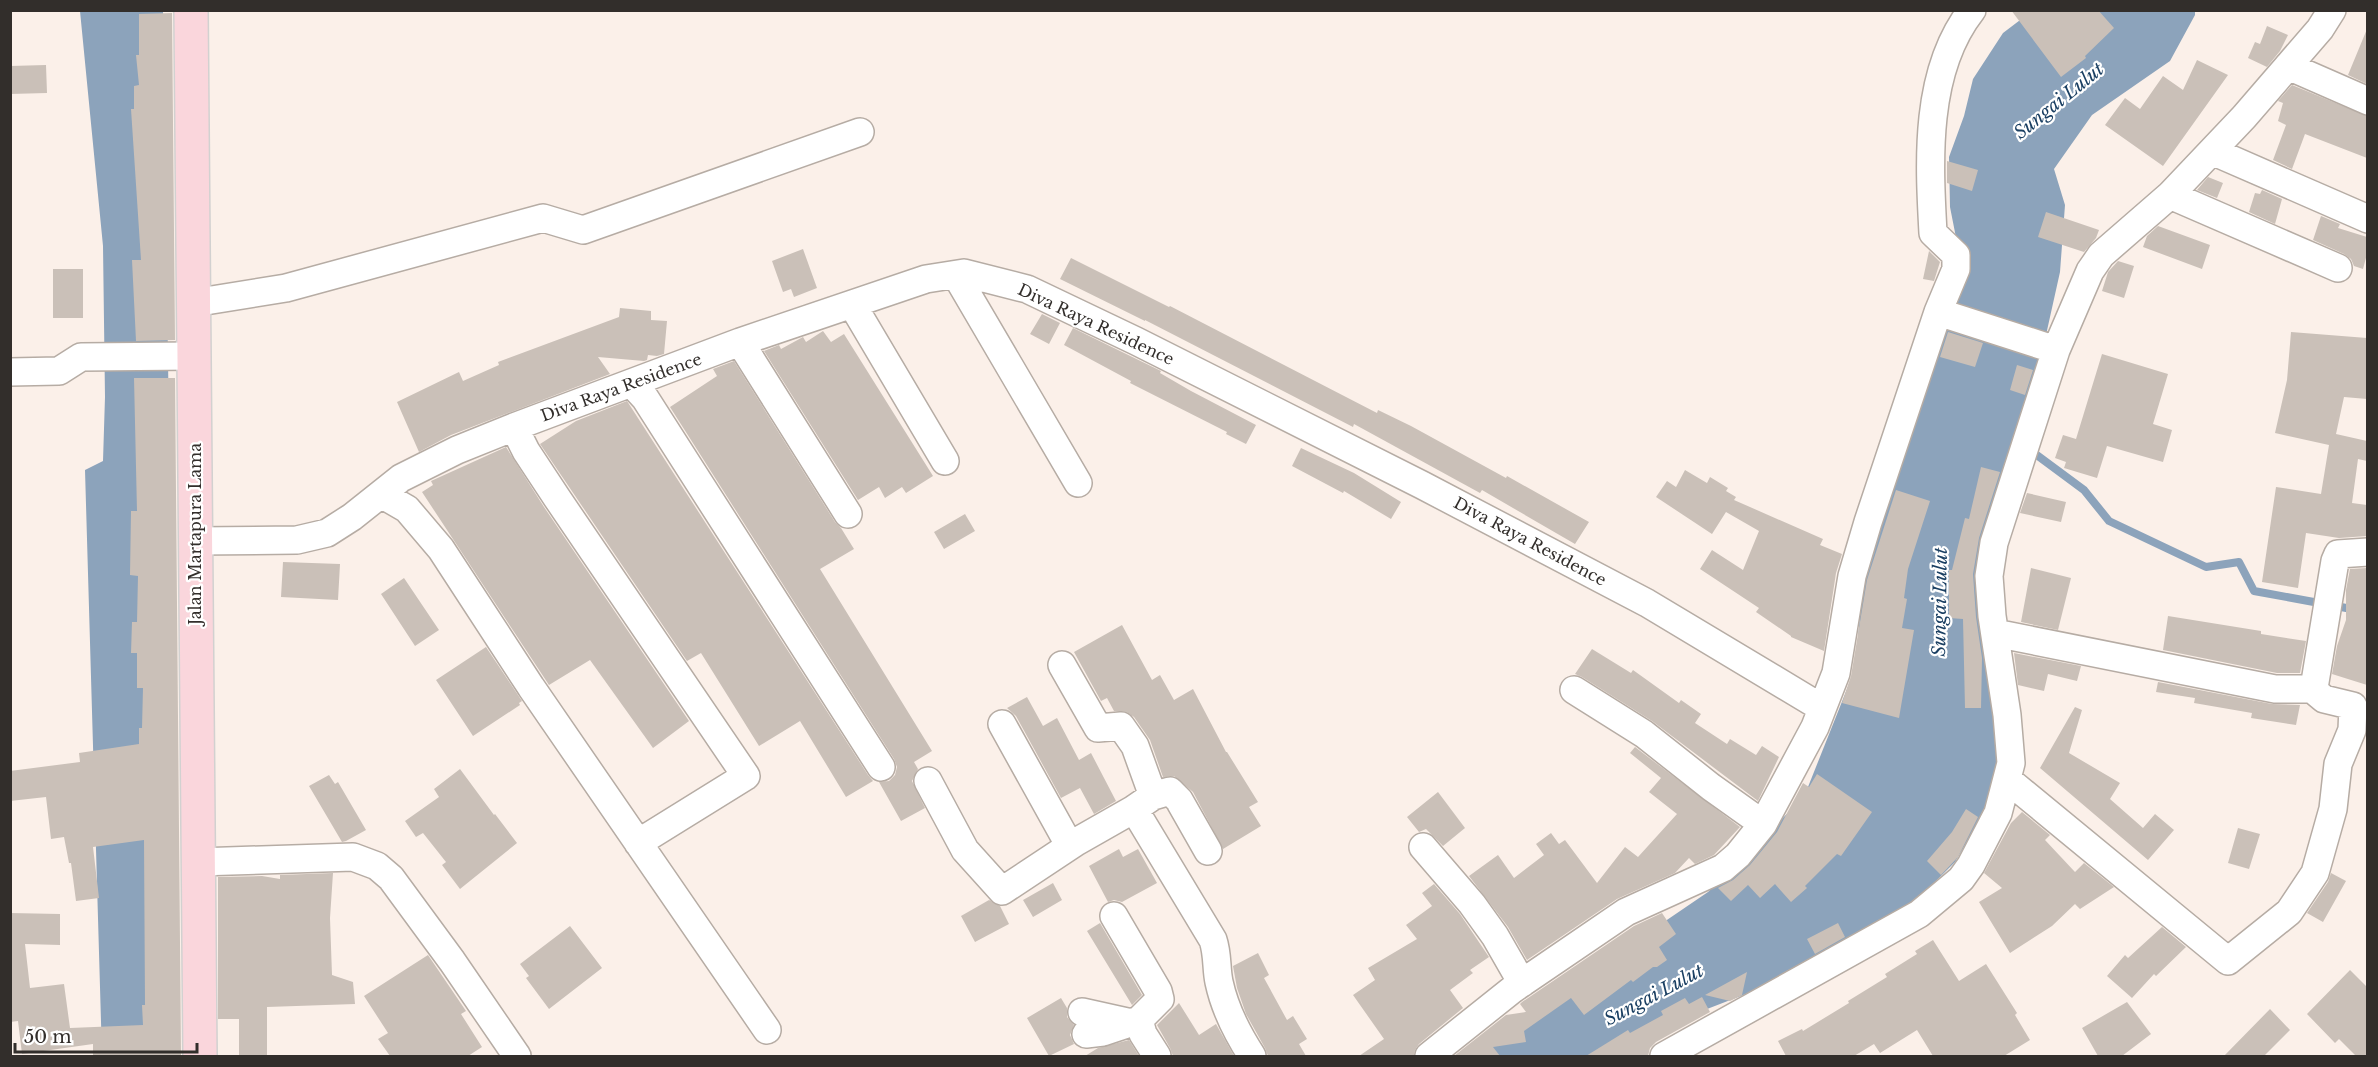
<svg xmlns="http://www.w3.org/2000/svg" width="2378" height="1067" font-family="'Libre Baskerville',serif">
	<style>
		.water { fill: #8ca3bb }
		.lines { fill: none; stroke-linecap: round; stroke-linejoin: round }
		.stream { stroke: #8ca3bb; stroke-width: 8 }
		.building { fill: #cac0b8 }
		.minor-casing { stroke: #b6aca4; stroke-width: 30 }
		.primary-casing { stroke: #d2d1d0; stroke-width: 36 }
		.minor { stroke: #fff; stroke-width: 27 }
		.primary { stroke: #fad6dc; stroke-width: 33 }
		.labels { text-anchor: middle; stroke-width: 4.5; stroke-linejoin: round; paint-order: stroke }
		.street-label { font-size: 16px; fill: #322e2b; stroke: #fff }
		.water-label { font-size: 18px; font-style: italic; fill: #1a3f62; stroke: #fff }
	</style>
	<rect width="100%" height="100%" fill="#fbf0e9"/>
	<path class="water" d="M80,11h83l15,1045h-76l-17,-586 18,-9 2,-64 -2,-151z
		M2032,11h163v4l-25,46 -78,54 -38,54 11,36 -5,67 -30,135 -45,118 -4,88 18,127 -2,31 -5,28 -37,63 -47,47 -157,83 -80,31 -44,24 -10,9h-161l31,-21 80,-47 141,-96 96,-95 51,-128 12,-126 94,-280 -11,-56 -1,-50 15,-41 9,-37 30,-46z"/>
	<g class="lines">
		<path class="stream" d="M2028,451l6,2 50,37 25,31 97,46 33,-5 15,29 114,21"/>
	</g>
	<path class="building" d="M2011,10h87l16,18 -29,28 1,2 -25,19z
		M172,13l3,327 -39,1 -4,-81h9l-10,-151h3v-23l5,-1 -3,-30h3v-41z
		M2267,26l21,9 -8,16 -13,16 -19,-9 7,-16 5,2z
		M2367,29v55l-19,-9z
		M2197,60l31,15 -65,91 -58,-41 20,-27 15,11 23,-33 20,14z
		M46,65l1,28 -37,1v-28z
		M2292,85l75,31v42l-62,-24 -13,35 -19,-9 13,-35 -8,-4 5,-18 -5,-2z
		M1947,161l31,9 -6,21 -25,-8z
		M2208,177l15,6 -6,15 -20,-8z
		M2262,190l20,9 -7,25 -26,-12 6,-19 5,1z
		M2046,212l53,18 -3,8 -12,14 -46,-15z
		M2321,216l19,8 -2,4 29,9v17l-4,15 -9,-3 -3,-7 -7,-5 -31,-14z
		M2158,226l52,19 -8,24 -59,-22 4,-11z
		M803,249l14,39 -23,9 -3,-8 -8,3 -11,-31z
		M1929,251l11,11 -6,19 -11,-2z
		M1071,258l98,49 1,-1 207,107 1,-3 33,16 95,52 1,-2 82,46 -14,22 -93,-54 -2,3 -126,-69 -1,3 -208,-107v1l-85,-42z
		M2118,261l16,5 -10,32 -22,-7 6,-19z
		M53,269h30v49h-30z
		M620,308l31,3v9l16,1 -3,33 -7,2 -9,-1 -1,5 -3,1 -46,-4 12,17 -159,61 -32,17 -22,-50 62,-30 4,9 36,-16 -1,-3 121,-45z
		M1042,314l18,9 -11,21 -19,-10z
		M1073,328l88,43 -1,2 31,18 65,34 -10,19 -20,-10 1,-2 -97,-49 1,-2 -67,-36z
		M823,331l8,11 13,-8 89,142 -27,17 -4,-6 -17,11 -6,-11 -21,13 -94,-149 15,-6 2,4 22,-12 3,5z
		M1948,332l35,11 -8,24 -35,-10z
		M2291,332l76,6v61l-23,-2 -8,37 31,7v20l-9,-2 -6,44 15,2v31l-28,2 -33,-5 -8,55 -36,-6 14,-95 45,7 8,-49 -54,-12 12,-53z
		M2102,354l66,20 -15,50 19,6 -9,32 -56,-16 -10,32 -33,-10 2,-6 -11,-4 8,-23 13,4z
		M734,361l101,161 6,6 13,21 -34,20 112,182 -18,11 4,7 -6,12 13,27 -24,13 -22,-39 10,-1 6,-6 2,-8 -3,-8 -224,-352 47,-31 -4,-7z
		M2017,365l16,5 -8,25 -15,-5z
		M134,378h41l6,678h-88v-12l-71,10 -4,-33 -8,1v-109l50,1v31l-35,-1 5,44 34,-4 6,44 73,-3 -1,-20h3l-1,-165 -51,7 6,51 -23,3 -5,-38h-2l-5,-26 -13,2 -5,-42 -36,4v-30l70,-9 -1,-9 60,-9v-16h3l1,-40h-6v-35h-6l1,-31h5l1,-46 -8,-1 1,-64h6z
		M627,401l241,374 5,6 -27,16 -46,-76 -41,25 -58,-93 -14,8 -147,-217 36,-23z
		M506,447l38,60 145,214 -36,27 -63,-88 -41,25 -127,-193 11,-7 -2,-4z
		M1301,448l53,25 47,29 -10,17 -47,-28 -1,2 -51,-27z
		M1981,467l19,5 -21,66 -6,36 3,43 6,41 -1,50h-16l-2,-89 -14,-1v-48h3l13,-52 4,1z
		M1685,470l22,13 3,-6 18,11 -2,3 10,6 -2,3 89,39 -3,6 22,9 -6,19 -12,78 -33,-14v-1l-35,-24 3,-4 -59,-39 12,-19 31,20 16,-39 -33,-19 -14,22 -56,-37 11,-16 9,6z
		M1896,490l34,11 -22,68 -4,29 3,1 -5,29 12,2 -15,88 -57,-15 9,-27 16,-96z
		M2027,493l39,9 -5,20 -41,-9z
		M965,514l10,17 -31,18 -10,-17z
		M283,562l57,2 -2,36 -57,-3z
		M2031,568l40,10 -13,52 -37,-8z
		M2367,568v117l-35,-11 5,-28 9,-26v-30l4,-21z
		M404,578l35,52 -24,16 -34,-52z
		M2168,616l93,15v3l45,7 -6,32h-23l-114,-23z
		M1122,625l30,55 8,-5 14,25 19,-11 33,63h1l31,50 -9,5 12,19 -38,23 -30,-57 -19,-16 -11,1 -13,-37 -16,-23 -7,-5 -13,-1 -7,-13 -6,3 -27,-49z
		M486,647l36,54 -3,2 1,2 -47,31 -37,-56z
		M1592,649l39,24 2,-3 46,33 2,-3 20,14 -6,9 32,21 3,-5 26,16 6,-9 17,11 -21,44 -106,-80 -70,-44 -7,-3z
		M2014,653l67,13 -4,15 -29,-7 -4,17 -26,-6z
		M2158,682l114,22 28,1 -4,20 -45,-7 1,-5 -58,-10 1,-5 -39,-6z
		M1027,697l16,29 14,-8 22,42 12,-7 25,48 -22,13 -14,-26 -19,10 -45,-82 -9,-8z
		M2075,707l7,3 -13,43 51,30 -10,16 33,29 12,-14 19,16 -26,30 -108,-92z
		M1635,747l105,80 -26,28 -19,9 -6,-6 -14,15 -58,26 -90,61 -19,-33 -39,-51 29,-21 16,23 30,-23 -8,-11 15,-11 8,11 6,-4 32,43 28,-36 13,10 39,-43 -28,-22 12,-14 -31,-25z
		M460,769l34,46 1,-1 22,29 -57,46 -18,-24 4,-3 -23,-29 -7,4 -11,-16 34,-24 -5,-8z
		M1817,774l55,38 -31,44 -4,-2 -32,32 2,2 -16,14 -16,-18 -15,14 -12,-13 -17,16 -13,-13 15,-8 17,-15 27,-33 26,-49 6,4z
		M329,775l6,9 3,-2 28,48 -20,11 -4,1 -33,-56z
		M1438,792l27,36 -22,18 -17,-17 -7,3 -12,-15z
		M1966,809l12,8 -20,40 -17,18 -14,-14 25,-29z
		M2022,812l28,23 -5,5 30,32 9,-9 30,24 -34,22 -5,-5 -23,22 -42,27 -31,-51 23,-14 -18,-15 27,-50z
		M2238,828l22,6 -11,35 -21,-6z
		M1119,849l4,8 15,-8 19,34 -35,19 -8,-2 -6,2 -19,-36z
		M333,873l-3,45 2,57 21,7 2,22 -88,3v49h-28v-37h-21v-142l44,-1 18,3v-4z
		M2331,873l15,8 -23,41 -16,-9 21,-31z
		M1053,883l9,17 -29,17 -10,-17z
		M1434,884l26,30 29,43 -19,13 3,3 -23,17 13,18 -44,36 -4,6 -1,6h-55l25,-17 -31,-44 22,-15 -7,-12 49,-29 -11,-14 26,-19 -10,-13z
		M989,900l11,6 9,18 -34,18 -14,-26z
		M1662,913l14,21 -17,13 8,13 -10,7h-4l-20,15 -2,-2 -47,35 -13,-17 -47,33 2,11 -33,5 7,9h-46l52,-41 20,-3 -6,-8 2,-2 112,-76z
		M1100,923l42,72 -10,10 -45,-74z
		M1838,923l7,14 -30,17 -8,-15z
		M570,926l32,42 -53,41 -23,-31 3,-2 -9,-12z
		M2162,927l24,20 -30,29 -2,-2 -22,24 -25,-22 18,-21 3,3z
		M1933,940l26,41 27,-17 31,49 -2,2 15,25 -26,16h-71l-16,-26 -37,23 -6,-9 -20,12h-68l-8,-15 24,-12 1,2 46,-28 -1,-2 39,-24 -2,-3 32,-20 -2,-3z
		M1258,953l11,22 -5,3 23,42 6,-4 14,23 -8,5 7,12h-38l-3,-8 -19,-34 -9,-26 -4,-22z
		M428,955l38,56 -5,3 21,33 -14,9h-78l-12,-17 10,-6 -24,-37z
		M2350,970l17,17v69h-11l-17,-17 -4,4 -28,-29z
		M1747,972l-5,23 -12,6 -25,-6z
		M1702,997l8,15 -54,30 -6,6 -2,8h-62l42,-26 2,3 33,-18 -2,-4 24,-13 4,6z
		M1061,998l6,10v9l7,8 -4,10 4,9 -25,12 -22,-38z
		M2127,1002l24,32 -29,22h-24l-16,-28z
		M1179,1003l20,32 17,-11 18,32h-61l-3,-8 -13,-23z
		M2270,1009l20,21 -26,26h-40z
		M1129,1040l10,16h-54l13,-8z"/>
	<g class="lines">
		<defs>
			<path id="minor" d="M2288,66l80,35
				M2212,151l156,68
				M2170,195l168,73
				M956,275l122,208
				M193,303l93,-15 257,-70 40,12 277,-98
				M852,304l93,157
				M1938,312l118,38
				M740,342l108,172
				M10,372l49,-1 22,-14 113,-1
				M632,384l13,14 236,369
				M514,427l12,24 31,47 189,278 -108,67
				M381,494l26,15 34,40 90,138 236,343
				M195,541l102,-1 30,-7 25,-16 49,-39 56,-28 57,-23 226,-85 186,-63 38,-6 63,16 109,52 286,144 225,118 175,105
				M1995,633l280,56h37l3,-7 20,-121 3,-7 30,-2
				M1062,665l36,63 23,-2 14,20 18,50 -19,13
				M1574,690l70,44 67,53 52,37
				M1002,724l65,117 9,1 58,-33 79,131c5,15 3,28 6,42 6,28 18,51 33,74
				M2008,780l220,181 61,-49 26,-39 18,-64 5,-45 14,-34 1,-24 -29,-7 -12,-10
				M928,781l37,69 37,41 74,-49
				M1153,796l17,-5 9,9 29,51
				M1423,847l49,57 23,32 27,47
				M198,862l155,-5 24,9 14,12 61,83 65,95
				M1114,916l44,75 2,8 -21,21 4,14 14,22
				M1082,1012l45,10
				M1086,1034l17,-2 36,-12
				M1429,1056l84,-67 113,-77 97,-44 15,-13 25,-31 52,-97 21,-54 16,-97 16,-54 70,-210 18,-43v-14l-23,-22c-4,-72 -9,-162 39,-223
				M1664,1056l255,-142 42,-35 10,-14 27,-52 13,-50 -4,-48 -15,-99 -3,-40 5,-33 62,-193 34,-79 11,-16 69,-60 74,-78 76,-88 12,-19"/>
			<path id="primary" d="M191,10l9,1046"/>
		</defs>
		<use href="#minor" class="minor-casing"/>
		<use href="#primary" class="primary-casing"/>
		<use href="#minor" class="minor"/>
		<use href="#primary" class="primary"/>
	</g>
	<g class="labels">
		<g class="street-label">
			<text transform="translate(1096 324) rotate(25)" y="6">Diva Raya Residence</text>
			<text transform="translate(621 387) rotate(-20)" y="6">Diva Raya Residence</text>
			<text transform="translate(195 534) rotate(-90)" y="6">Jalan Martapura Lama</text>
			<text transform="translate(1530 541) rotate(28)" y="6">Diva Raya Residence</text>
		</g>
		<g class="water-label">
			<text transform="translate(2059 101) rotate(-39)" y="6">Sungai Lulut</text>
			<text transform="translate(1940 602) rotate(-89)" y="6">Sungai Lulut</text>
			<text transform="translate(1654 995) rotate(-28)" y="6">Sungai Lulut</text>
		</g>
	</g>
	<rect width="2378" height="1067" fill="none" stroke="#322e2b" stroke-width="24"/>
	<path d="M15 1043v9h182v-9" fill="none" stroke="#322e2b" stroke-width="3"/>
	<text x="24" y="1043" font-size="18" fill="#322e2b" stroke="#ffffff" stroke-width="4.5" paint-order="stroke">50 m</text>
</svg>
